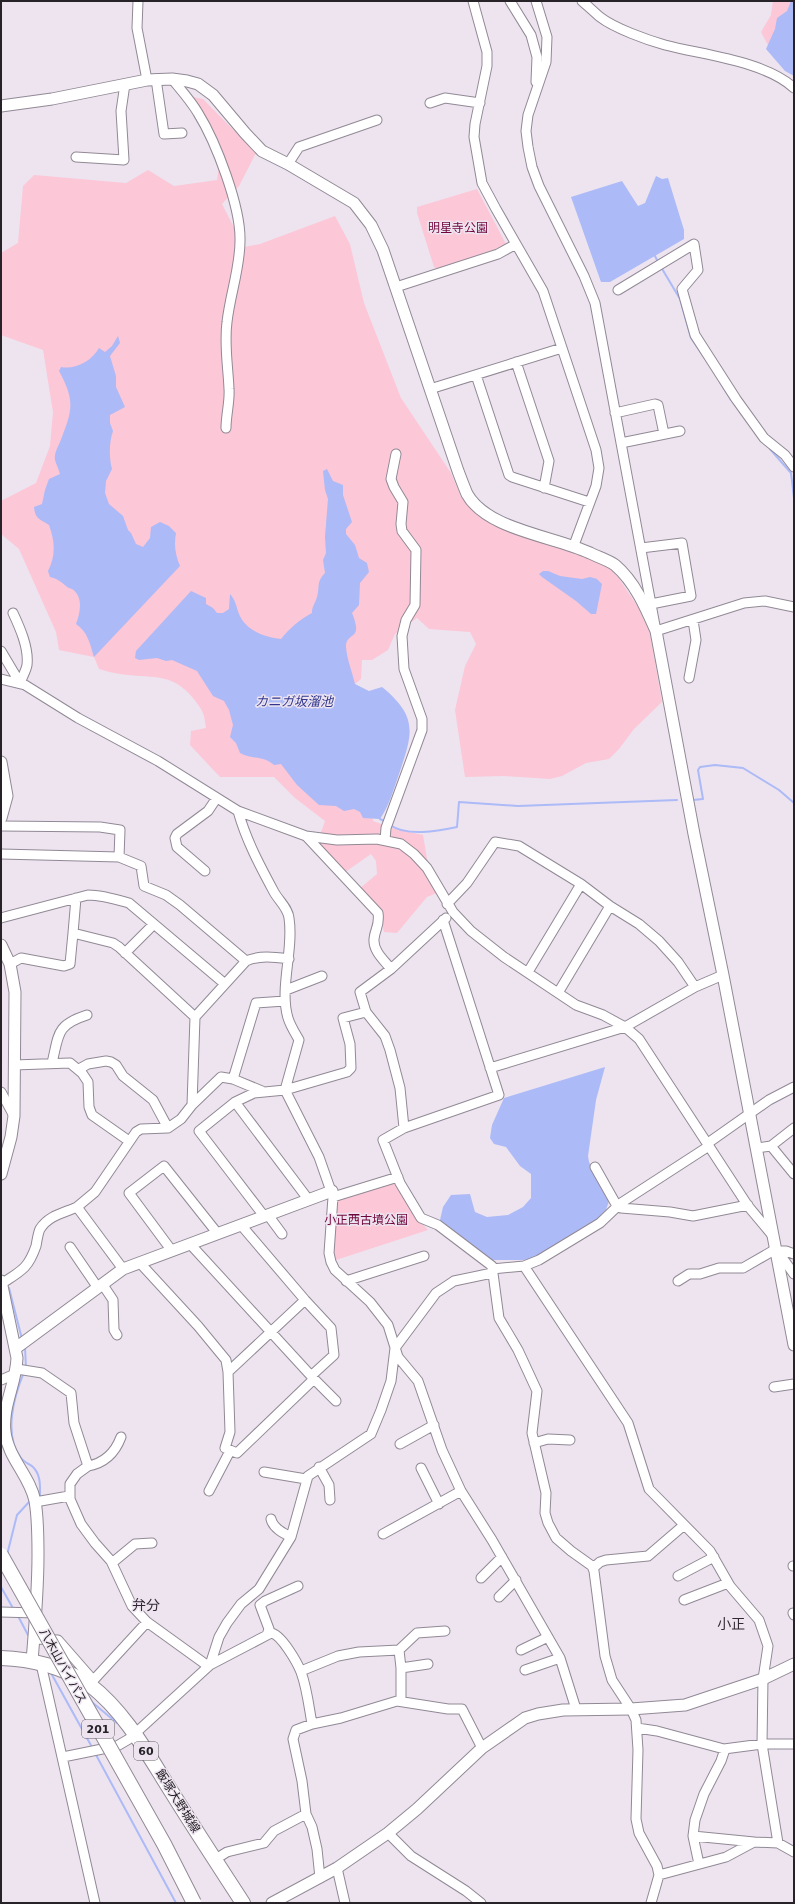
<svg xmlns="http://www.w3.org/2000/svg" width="795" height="1904" font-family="'DejaVu Sans','Noto Sans JP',sans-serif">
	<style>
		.green { fill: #fcc7d6 }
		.water { fill: #acbaf7 }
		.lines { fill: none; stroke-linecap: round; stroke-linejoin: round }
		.stream { stroke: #acbaf7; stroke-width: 2 }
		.minor-casing { stroke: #918995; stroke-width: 11 }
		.tertiary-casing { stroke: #918995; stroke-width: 13 }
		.primary-casing { stroke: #918995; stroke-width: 16 }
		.minor { stroke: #fff; stroke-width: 9 }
		.tertiary { stroke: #fff; stroke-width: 11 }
		.primary { stroke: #fff; stroke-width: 14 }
		.trunk-bridge-casing { stroke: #918995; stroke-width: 16; stroke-linecap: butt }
		.trunk-bridge { stroke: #fff; stroke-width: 14 }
		.labels { text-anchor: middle; stroke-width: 3; stroke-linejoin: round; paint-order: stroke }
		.shield { fill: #ede4f0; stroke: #625c63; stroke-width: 1 }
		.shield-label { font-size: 11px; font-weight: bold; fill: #262227 }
		.park-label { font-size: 12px; fill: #71053b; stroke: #ede4f0 }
		.street-label { font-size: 12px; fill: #262227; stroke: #ede4f0 }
		.water-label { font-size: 13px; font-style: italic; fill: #31378e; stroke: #ede4f0 }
		.quarter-label { font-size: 14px; fill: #302933; stroke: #ede4f0 }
	</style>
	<rect width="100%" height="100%" fill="#ede4f0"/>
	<path class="green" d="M773,1h21l-25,46 -8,-15 10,-17z
		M188,96l15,3 53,54 -17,33 -17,18 22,43 16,-3 75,-28 15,28 14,59 37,95 50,75 10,24 15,16 16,11 75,24 40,18 11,11 20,30 12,27 12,68 -28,27 -15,20 -10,10 -23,4 -24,13 -12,3 -46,-3 -39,1 -10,-67 10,-44 11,-22 -6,-12 -41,-3 -12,-11 -22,16 -7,16 -16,10h-10l-1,19 -6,5 18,137 22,8 28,6 8,47 6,11 -10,4 -30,36 -13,-1 -2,-8 -23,-35 18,-15 -1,-13 -5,-7 -27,19 -27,-29 8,-23 -30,-23 -21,-21h-54l-30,-32 1,-14 15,-3c-2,-16 -3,-17 -13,-30 -22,-27 -43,-19 -73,-24 -7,-1 -14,-3 -21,-5l-5,-12 -35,-7 -3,-18 -37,-83 -18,-15v-33l35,-18 14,-37 3,-34 -10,-62 -42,-15v-82l17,-10 5,-57 11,-11 92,8 22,-13 26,16 43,-6 4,-27z
		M477,189l29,55 -7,4 -61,21 -4,-2 -17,-54v-6z
		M394,1181l21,35 13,14 -95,31 -2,-8 6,-55z"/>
	<path class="water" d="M791,1h3v75l-9,-5 -19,-22 9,-20 2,-11 10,-7z
		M656,176l6,3 6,-1 16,52v9l-74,43h-9l-30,-85 51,-16 16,25 7,-3z
		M118,336l2,7 -10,13 6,20v11l9,20 -15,8v8l3,8c-4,11 -4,27 -1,38l-6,12 -1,12 4,11 14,12 5,14 3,3 5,11 7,3 7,-9 1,-11 9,-5 9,4 7,7c-2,12 -1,21 4,33l-86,91c-4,-13 -6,-25 -18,-33 4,-11 8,-27 -4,-35 -2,-1 -4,-1 -6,-3 -6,-5 -8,-7 -16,-9l-2,-6c8,-16 7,-29 1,-46 -9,-6 -14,-6 -15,-18l8,-3 3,-14 4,-11 11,-5c-1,-4 -4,-10 -5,-14 -1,-7 3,-13 5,-18 12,-31 16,-40 -1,-71l2,-4c14,3 31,-6 38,-19l6,4 7,-6z
		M327,469l6,12 10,4v10l9,27 -6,7v5l9,11 4,13 8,5 2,9 -9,11 -1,22 -7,8c12,29 -6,18 -6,34 1,13 6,24 9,37l14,7 13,-4c38,31 30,48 16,90 -5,14 -9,29 -18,42l-17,-1 -3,-6 -6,-3 -10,2 -8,-5 -17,-1 -22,-20 -16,-21 -7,1c-12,-10 -21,-5 -34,-12l-4,-10 -6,-6 3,-12 -4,-15 -5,-9 -11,-5 -16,-25 -25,-11 -6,1 -9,-3 -18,2 -4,-2 1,-7 55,-60 15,7v6l7,4 4,5h6l6,-4 1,-15c6,7 6,12 9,20 7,17 26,23 42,25 8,-10 19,-20 31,-26 0,-6 2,-8 4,-13 5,-12 -1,-17 9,-27l-2,-13 3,-7 -1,-16 3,-38 -3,-9 -2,-19z
		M543,571h5l12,5 22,3 8,-2 7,2 5,5 -6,30h-5l-15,-13 -34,-24 -3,-3z
		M605,1067l-9,33 -8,56 1,6 21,36 -4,12 -17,17 -56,32 -10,1h-31l-52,-40 3,-13 8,-12 19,-1 5,18 12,5 21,-2 15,-8 8,-9v-24l-11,-8 -14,-19 -12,-3 -4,-6 2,-13 12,-27z"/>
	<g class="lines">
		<path class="stream" d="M655,256l3,6
			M661,267l19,32 11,39 15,22
			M720,382l11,18
			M740,412l7,9
			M770,449l21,24 3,25
			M693,800l10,-1 -5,-29 2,-3 15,-2 28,3 36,22 15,13
			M380,819l6,3
			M390,825c17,12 48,6 67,2l2,-25 59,4 159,-6
			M9,1288l13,51
			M25,1347l1,21
			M24,1372c-10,24 -21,63 -3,86 3,4 8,6 12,9 8,8 7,19 7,29
			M7,1555l10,-40 13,-14
			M1,1587l13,23
			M18,1616l10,19
			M51,1673l42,76
			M85,1692l8,11 24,20
			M95,1753l81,150"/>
		<defs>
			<path id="minor" d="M138,1l-1,27 10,52
				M473,1l14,51v14l-12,58 -1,13 8,46 14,26 47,82 53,159 3,18 -3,18 -22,59
				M510,1l21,34 6,22 -1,25
				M536,1l11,36 -1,25 -18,53 -2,16 2,16 4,20 7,19 45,90 11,27 61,328 88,-28 21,-2 29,6
				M582,1c6,5 12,11 18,16 14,11 47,23 65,28 38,10 100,16 129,43
				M156,79l8,55 18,-1
				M172,79c9,11 19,22 26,34 18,29 43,94 42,128 0,27 -10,54 -13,81 -3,22 1,44 2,67 1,12 -3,26 -3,39
				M430,103l15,-5 35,5
				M76,157l48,3 -3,-49 4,-27
				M288,164l11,-17 78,-27
				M396,287l102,-33 18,-10
				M618,290l76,-46 4,26 -16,19 13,46 41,64 28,39 21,17 9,12
				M516,362l33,99 -5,27
				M476,375l33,100 3,2 77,25
				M430,389l132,-41
				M615,413l40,-9 3,1 6,29
				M621,443l59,-12
				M641,548l41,-5 9,53 -40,8
				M13,613c7,15 16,35 14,52 -1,6 -5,12 -7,18
				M1,651l19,32
				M689,678l7,-38 -3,-20
				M1,679l24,6 53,33 80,43 80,50 68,25 31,4 40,-1 24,5 13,10 13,14 26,44 18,19 33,26 72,48 27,10 22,12 14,12 109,167 25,30
				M238,811c8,29 22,55 36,81 5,9 14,16 15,26 5,32 -10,70 -1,100 2,7 7,15 11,22l-14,50 34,67 14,40 65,-20
				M1,826l99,1 20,3 -1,27
				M306,836l72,77c2,13 -3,15 -4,26 -1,12 10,21 17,30
				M385,840l1,-12 36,-98v-11l-18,-50 -2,-33 4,-16 9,-15 1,-55 -14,-19 -1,-7 2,-22 -9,-15 -3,-8 5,-25
				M1,854l118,3 22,9 3,20 22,9 14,10 66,56
				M205,871l-28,-24 -2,-9 2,-4 31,-23 8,-12
				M447,904l20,-21 28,-41 24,4 62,38 29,22 29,18 20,17 19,21 17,25
				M1,918l87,-23c14,0 27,4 41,8l96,81
				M443,920l56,175 -95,33 -21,12 17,43 21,35 17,7 54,41 7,52 19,32 19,41 -5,42 14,60 -1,20 3,10 8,15 15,13 21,15 2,5 11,85 7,24 19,29 5,11 2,30 -2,69 3,14 18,33 2,9 -8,28
				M73,933l3,-35
				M125,953l29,-29
				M10,964l11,-6 43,8 6,-2 3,-31 40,10 6,4 76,70
				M528,972l53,-88
				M286,990l36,-14
				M558,993l52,-87
				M52,1063c7,-29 4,-38 35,-48
				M14,1065l56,-2 12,10 6,9 1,25 3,8 37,26
				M490,1068l135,-41 70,-40 28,-12
				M79,1069l9,-5 18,-3 5,1 5,3 7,11 30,24 15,28
				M233,1079l23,-76 29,-2
				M1,1092l13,24
				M235,1102l73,97
				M192,1105l29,-28 12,2 29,12
				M404,1128l-4,-40 -10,-38 -5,-14 -19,-24 -6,-20 31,-23 55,-51
				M708,1143l61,-43 25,-13
				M771,1146l23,28
				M757,1148l14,-2 23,-18
				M595,1167l22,39 4,2 49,4 23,4 55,-11
				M333,1197l-4,56 2,9 4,8 35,32 18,23 10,32 20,24 24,69 19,41 31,49 68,118 16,51
				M268,1215l14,19
				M264,1216l-65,-85 36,-29 19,-9 31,-3 62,-18 4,-4 -1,-24 -7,-26 23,-6
				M241,1225l64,75 26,28 3,27 -23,21
				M70,1247l28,41
				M172,1251l-43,-58 35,-27 54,68
				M778,1251h8l8,3
				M140,1263l58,63 28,34 2,12 2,60 -5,16 12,5 77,-74 -123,-134
				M524,1266l104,157 21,66 61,62 20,35 29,34 9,26 -5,33 -1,65 16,99 16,9
				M123,1269l-46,-62 18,-15 41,-60 5,-3 27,-1 13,-9 11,-14 3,-88 51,-56c14,-6 28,-4 43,-2
				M492,1269l32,-3 15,-6 61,-37 21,-20 88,-57
				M346,1281l78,-25
				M678,1281l11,-7h11l19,-6h24l33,-19 18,25
				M1,1284c20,-13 27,-15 35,-38 1,-5 2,-13 4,-17 9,-14 24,-16 37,-22
				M103,1285l10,15 1,30 3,5
				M17,1369l25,4 29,20 3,30 14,43 -11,8 -7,10v15l11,25 14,19 16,18 21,45 15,16 61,44
				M228,1372l77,-72
				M314,1379l22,22
				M1,1380l14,-6
				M774,1387l20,-3
				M534,1443l14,-4 22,1
				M400,1444l34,-19
				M88,1466c17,-3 27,-13 33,-29
				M319,1467l10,18 1,15
				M421,1468l18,36
				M264,1472l42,7
				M209,1491l21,-40
				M35,1502l34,-6
				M271,1519c2,9 12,14 20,18
				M383,1534l78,-43
				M112,1563l23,-19 17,-1
				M793,1566h1
				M593,1568l7,-6 6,-2 42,-4 36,-31
				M678,1576l36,-19
				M481,1578l21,-21
				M499,1597l17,-17
				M684,1600l44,-17
				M1,1612l35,1
				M793,1613l1,2
				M267,1635l2,-6 -9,-24 5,-4 33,-15
				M34,1639l24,1 35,40
				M521,1650l27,-13
				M41,1664l54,239
				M210,1665l9,-28 8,-14 14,-19 18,-15 32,-52 17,-61 63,-42 10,-24 10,-29 4,-33 41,-55 18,-12 38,-8
				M401,1668l-2,-18 18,-17 28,-2
				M525,1670l35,-12
				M301,1671l37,-15 21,-4 40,-2
				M89,1685l58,-63
				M401,1701v-33l27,-4
				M637,1728l20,3 67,18 38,-5h32
				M63,1757l54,-11 12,-7 81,-74 61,-32c10,1 26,29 30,39 6,16 8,35 11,52
				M388,1833l23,23 55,35 15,12
				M693,1836l61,6
				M214,1860l13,-8 37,-9 10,-12 32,-17
				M699,1864l-6,-28 2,-16 9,-26 17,-33 4,-12
				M337,1868l8,35
				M659,1875l67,-18 28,-15 24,1
				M320,1878l-3,-29 -5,-22 -6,-13 -4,-33 -9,-42 3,-9 16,-6 29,-6 56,-17 51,8h14l20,39"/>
			<path id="tertiary" d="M1,106l51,-7 95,-19 25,-1 15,2 11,3 15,11 32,38 17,18 26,13 66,39 17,22 12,25 75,221c3,8 6,16 9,23 20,36 87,42 123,59 8,4 18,7 25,12 20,17 31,43 41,66l38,203 29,141 71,370
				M1,762l6,34 -6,22
				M1,945l9,19 5,28 -1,124 -3,21 -10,37
				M1,1281l16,77c-1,26 -15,48 -12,74 3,26 25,44 30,69 3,17 3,36 3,54 0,36 -3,71 -6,106
				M16,1348l107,-79 209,-78
				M272,1903l65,-35 51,-35 29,-24 65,-61 43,-30 13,-4 25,-4 68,-1 54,-4 78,-26 31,-15"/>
			<path id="primary" d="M1,1658c30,1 64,9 89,27 35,27 57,68 81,106 23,37 48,75 72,112"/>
		</defs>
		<use href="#minor" class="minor-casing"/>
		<use href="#tertiary" class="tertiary-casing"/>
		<use href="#primary" class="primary-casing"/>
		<use href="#minor" class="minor"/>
		<use href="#tertiary" class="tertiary"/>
		<use href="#primary" class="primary"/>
		<defs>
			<path id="trunk-bridge" d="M1,1555l163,289 30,59"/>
		</defs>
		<use href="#trunk-bridge" class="trunk-bridge-casing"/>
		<use href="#trunk-bridge" class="trunk-bridge"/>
	</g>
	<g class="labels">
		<g class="shield">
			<rect x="82" y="1720" width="32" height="18" rx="3"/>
			<rect x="134" y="1742" width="24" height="18" rx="3"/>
		</g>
		<g class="shield-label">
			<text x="98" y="1733">201</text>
			<text x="146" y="1755">60</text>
		</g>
		<g class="park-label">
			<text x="458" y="232">明星寺公園</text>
			<text x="366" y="1224">小正西古墳公園</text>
		</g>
		<g class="street-label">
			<text transform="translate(63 1666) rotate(61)" y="4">八木山バイパス</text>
			<text transform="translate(178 1801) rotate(58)" y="4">飯塚大野城線</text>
		</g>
		<g class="water-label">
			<text x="294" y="706">カニガ坂溜池</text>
		</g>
		<g class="quarter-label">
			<text x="146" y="1610">弁分</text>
			<text x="731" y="1629">小正</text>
		</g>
	</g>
	<rect width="795" height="1904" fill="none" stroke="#262227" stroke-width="4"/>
</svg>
